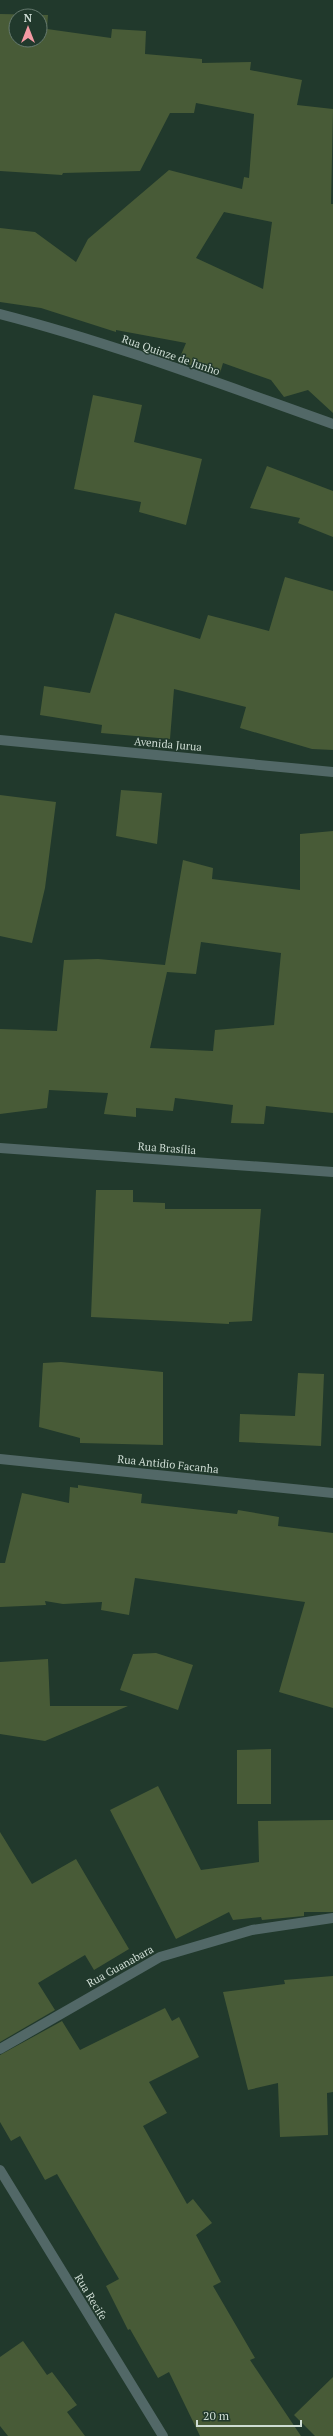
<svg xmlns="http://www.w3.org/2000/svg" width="333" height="2436" font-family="'PT Serif',serif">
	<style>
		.building { fill: #485b37; fill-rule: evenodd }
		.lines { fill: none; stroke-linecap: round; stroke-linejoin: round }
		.minor { stroke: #526867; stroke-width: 10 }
		.labels { text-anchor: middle; stroke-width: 3; stroke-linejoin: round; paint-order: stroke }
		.street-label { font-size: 11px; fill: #cedcd4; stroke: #21392c }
	</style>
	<rect width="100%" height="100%" fill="#21392c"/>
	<path class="building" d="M0,14l48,1 -1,14 64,9 1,-9 34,2 -1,23 57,5v4l49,-1 -1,8 52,10 -5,25 36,4 -2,95h2v209l-25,-23 -24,7 -13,-17 -48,-17 -3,10 -42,-11 8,-19 -70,-13v2l-75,-24 -41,-6v-74l35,4 41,30 12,-23 81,-69 73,19 2,-12 5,1 5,-64 -58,-11 -2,10h-24l-30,58 -77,2 -1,2 -62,-4zM16,16h24v24h-24zM224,212l48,10 -9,67 -67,-31z
		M93,395l49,10 -8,37 68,17 -16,66 -47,-13 2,-10 -67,-13z
		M267,466l66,25v46l-35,-14 2,-5 -50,-10z
		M285,577l48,14v159l-21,-1 -72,-21 6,-21 -72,-18 -4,50 -69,-6 1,-8 -62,-10 4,-29 46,7 25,-80 85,26 8,-24 61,16z
		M121,790l41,3 -5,51 -41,-8z
		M0,795l56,7 -11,86 -13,55 -32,-7z
		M333,831v282l-67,-7 -2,18 -33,-1 2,-18 -58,-7 -2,13 -37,-3v9l-32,-3 4,-21 -59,-3 -2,18 -47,6v-85l57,2 7,-71 34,-1 67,6 18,-105 30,8 -1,11 88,11v-56zM201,942l80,11 -7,72 -59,5 -2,21 -63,-3 17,-76 29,2z
		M96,1190h37v12l32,1v6h96l-9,112 -23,1v2l-138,-7z
		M61,1362l102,10v73l-83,-2v-5l-41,-11 4,-64z
		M298,1373l26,1 -3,72 -82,-4 1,-28 55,2z
		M78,1485l64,9 -1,9 96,11 1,-4 41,7 -1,9 55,7v175l-54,-16 26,-90 -170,-24 -6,37 -28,-5 1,-8 -39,2 -18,-3 1,4 -46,2v-44h5l17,-70 47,10 1,-16 8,1z
		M156,1653l37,12 -15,45 -58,-20 13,-36z
		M48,1659l2,47h78l-83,35 -45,-7v-72z
		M271,1749v55h-34v-54z
		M158,1786l43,84 58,-8 -1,-41 75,-1v92h-29v4l-42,4 -1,-3 -28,3 -4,-8 -53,27 -66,-129z
		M0,1832l32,52 44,-25 53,90 -35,21 -9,-15 -47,28 17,27 -55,32z
		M333,1976v116l-6,1 1,42 -48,2 -2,-54 -30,7 -25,-98 62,-8 -1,-4z
		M165,2008l7,13 7,-4 20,40 -50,25 18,31 -24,13 44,78 6,-5 19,24 -16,12 25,47 -8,4 42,72 -5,2 51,76h-101l-31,-64 -11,6 -28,-49 -2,1 -22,-44 13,-7 -62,-105 -12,6 -25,-44 -9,5 -11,-19v-67l62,-34 18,29z
		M23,2341l24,34 5,-3 25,33 -10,7 18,24h-77l-8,-10v-69z
		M333,2377v59h-18l-21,-21z"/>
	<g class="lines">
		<path class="minor" d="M0,314c113,29 223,71 333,110
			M0,740l333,32
			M0,1148l333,24
			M0,1459l333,34
			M0,2049l160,-92 92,-27 81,-12
			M0,2170l163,266"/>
	</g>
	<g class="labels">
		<g class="street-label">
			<text transform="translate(171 355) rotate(19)" y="4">Rua Quinze de Junho</text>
			<text transform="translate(168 744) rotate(5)" y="4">Avenida Jurua</text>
			<text transform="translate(167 1148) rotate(4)" y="4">Rua Brasília</text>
			<text transform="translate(168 1464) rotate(6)" y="4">Rua Antidio Facanha</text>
			<text transform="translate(120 1966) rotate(-29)" y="4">Rua Guanabara</text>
			<text transform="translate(91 2297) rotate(59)" y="4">Rua Recife</text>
		</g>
	</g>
	<g transform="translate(28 28)"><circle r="19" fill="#21392c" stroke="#667a6f"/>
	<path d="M0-3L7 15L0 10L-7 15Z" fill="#f49aa4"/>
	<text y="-6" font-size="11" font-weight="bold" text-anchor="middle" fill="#cedcd4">N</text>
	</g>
	<path d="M197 2420v6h104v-6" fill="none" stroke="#cedcd4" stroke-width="2"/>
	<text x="203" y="2420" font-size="12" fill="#cedcd4" stroke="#21392c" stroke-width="3" paint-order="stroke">20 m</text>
</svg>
